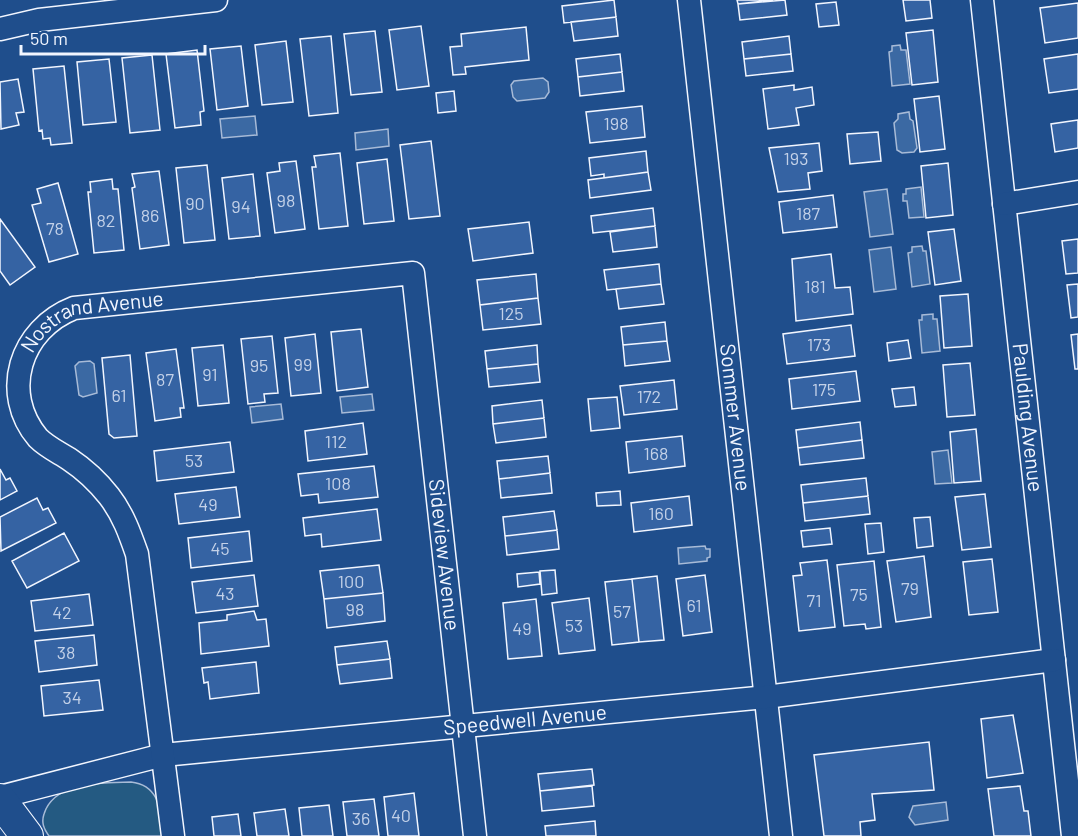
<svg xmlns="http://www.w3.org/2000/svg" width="1078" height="836" font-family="Barlow,sans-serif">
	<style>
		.green { fill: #245a82; stroke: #a8bbd7; stroke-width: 1.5 }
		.water { fill: #3b69a3; stroke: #a8bbd7; stroke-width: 1.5 }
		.building { fill: #3563a3; stroke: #f2f6ff; stroke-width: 1.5 }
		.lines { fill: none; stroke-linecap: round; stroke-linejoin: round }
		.street-casing { stroke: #f2f6ff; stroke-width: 25 }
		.secondary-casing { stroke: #f2f6ff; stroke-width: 34 }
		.street { stroke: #1f4e8c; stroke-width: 22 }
		.secondary { stroke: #1f4e8c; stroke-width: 32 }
		.labels { text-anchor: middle; stroke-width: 4.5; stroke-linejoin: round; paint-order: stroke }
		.number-label { font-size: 18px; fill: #c3d1e8 }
		.street-label { font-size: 21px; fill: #f2f6ff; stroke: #1f4e8c }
	</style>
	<rect width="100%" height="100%" fill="#1f4e8c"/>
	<path class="green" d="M131,782c29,3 30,30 34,54h-116c-5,-7 -8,-13 -5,-22 10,-33 59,-31 87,-32z"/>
	<path class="water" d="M900,45l1,5h5l4,34 -18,2 -3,-34 3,-1v-5z
		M543,78l5,4 1,10 -4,6 -28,3 -4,-4 -2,-12 3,-4z
		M909,112l1,7 3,2 4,27 -3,4 -12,1 -5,-3 -3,-27 4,-4v-5z
		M255,116l2,19 -35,3 -2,-19z
		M388,129l1,17 -33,4 -1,-17z
		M921,187l3,30 -15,1 -2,-17h-4v-7h3v-5z
		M887,189l6,45 -23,3 -6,-45z
		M922,246l1,5h3l4,33 -18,3 -4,-34 4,-1v-5z
		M891,247l5,42 -22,3 -5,-42z
		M933,314v5h4l3,32 -18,2 -3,-33h3v-5z
		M90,361l4,3 3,29 -14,4 -4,-2 -4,-29 4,-4z
		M372,394l2,16 -32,3 -2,-16z
		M281,404l2,15 -31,4 -2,-16z
		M948,450l4,33 -17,1 -3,-32z
		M705,546l1,3h4v8l-3,1v3l-28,3 -1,-16z
		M946,802l2,18 -33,5 -6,-8 4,-11z"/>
	<path class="building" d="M614,0l2,17 -52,6 -2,-17z
		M737,0h36l-35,4z
		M785,0l2,15 -47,5 -2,-16z
		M903,0h27l2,18 -26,3z
		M836,2l3,23 -20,2 -3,-23z
		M1078,3v35l-33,5 -5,-35z
		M616,17l2,19 -44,5 -3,-19z
		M421,26l8,60 -32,4 -8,-60z
		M526,27l3,33 -64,7 1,7 -13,1 -3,-28 12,-1 -1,-12z
		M933,30l5,52 -26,3 -6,-52z
		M375,31l7,61 -31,3 -7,-61z
		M331,36l7,77 -29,3 -9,-77z
		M789,36l2,18 -47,5 -2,-17z
		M286,41l7,61 -31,3 -7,-60z
		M241,46l7,60 -31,4 -7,-61z
		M197,50l7,61 -4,1 1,13 -26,3 -9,-74z
		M620,54l2,18 -44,5 -2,-18z
		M791,54l2,17 -47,5 -2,-17z
		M1078,54v35l-29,4 -5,-34z
		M152,55l8,75 -30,3 -8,-75z
		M109,59l7,63 -33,3 -6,-63z
		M64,66l8,77 -21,2 -1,-7 -7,1 -1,-9 -3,1 -6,-62z
		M622,72l2,19 -44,5 -2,-19z
		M18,79l6,33 -8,1 3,12 -18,4 -1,-47z
		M794,85v5l18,-3 2,18 -18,3 3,17 -31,4 -5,-40z
		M454,91l2,20 -18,2 -2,-20z
		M939,96l6,53 -25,3 -6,-53z
		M642,106l3,31 -55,6 -4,-31z
		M1078,120v28l-23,4 -4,-28z
		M878,132l3,29 -31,3 -3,-30z
		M431,141l9,75 -31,3 -9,-74z
		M819,143l3,28 -14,2 2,16 -32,3 -9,-44z
		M646,151l2,21 -44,6v-4l-13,2 -2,-18z
		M340,153l8,73 -29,3 -7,-62h4l-2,-11z
		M387,159l7,62 -30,3 -7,-61z
		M296,161l9,68 -30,4 -8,-60 13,-2 -1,-8z
		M948,163l5,52 -27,3 -5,-52z
		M207,165l8,75 -31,3 -8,-75z
		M159,171l10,74 -29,4 -8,-61 3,-1 -3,-13z
		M648,172l3,18 -61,8 -2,-18z
		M253,174l7,62 -31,3 -7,-61z
		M112,179l1,10h5l6,61 -30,3 -6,-61h3l-1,-10z
		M58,183l20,71 -29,8 -17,-57 9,-2 -4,-14z
		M833,195l4,32 -54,6 -4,-31z
		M653,208l2,18 -62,7 -2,-17z
		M0,219l35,48 -25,18 -10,-14z
		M529,222l4,31 -60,8 -5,-32z
		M655,226l2,21 -44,5 -3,-20z
		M954,229l7,52 -26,4 -7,-53z
		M1078,239v34l-12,1 -4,-33z
		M831,254l4,34 15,-1 3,27 -57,7 -4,-62z
		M659,264l2,20 -54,6 -3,-20z
		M536,274l2,24 -58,7 -3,-25z
		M661,284l3,20 -45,5 -3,-20z
		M1078,284v33l-7,1 -4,-33z
		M968,294l4,52 -28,2 -4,-52z
		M538,298l3,26 -58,6 -3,-25z
		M665,322l2,19 -44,4 -2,-18z
		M851,325l4,31 -68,8 -4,-30z
		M361,329l7,58 -31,4 -6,-59z
		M315,334l6,59 -30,3 -6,-58z
		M1078,334v35h-3l-4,-34z
		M272,336l6,57 -14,1 1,8 -17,2 -7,-65z
		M908,340l3,18 -22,3 -2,-18z
		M667,341l3,20 -45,5 -2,-21z
		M223,345l6,58 -31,3 -6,-58z
		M537,345l1,19 -51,5 -2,-18z
		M176,349l8,59h-4l1,9 -26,4 -9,-68z
		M130,355l7,81 -23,2 -5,-4 -7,-76z
		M970,363l5,52 -28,2 -4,-52z
		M538,364l2,18 -51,5 -2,-18z
		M856,371l4,30 -68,8 -3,-30z
		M674,380l3,29 -53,6 -4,-29z
		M914,387l2,18 -21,2 -3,-18z
		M617,397l3,31 -29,3 -3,-32z
		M542,400l2,18 -51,6 -1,-18z
		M544,418l2,19 -50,6 -3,-19z
		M860,422l2,18 -64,8 -2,-18z
		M363,423l4,31 -59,7 -3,-30z
		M976,429l5,52 -27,2 -4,-51z
		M682,436l3,30 -56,7 -3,-31z
		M862,440l2,18 -64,7 -2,-17z
		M230,442l4,30 -77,9 -3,-30z
		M548,456l2,17 -51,6 -2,-18z
		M374,466l4,31 -59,6 -1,-9 -17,2 -3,-22z
		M0,469l6,11 4,-2 7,13 -17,9z
		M550,473l2,20 -51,5 -2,-19z
		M866,478l2,18 -65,7 -2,-18z
		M236,487l4,30 -61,7 -4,-30z
		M620,491l1,14 -24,1 -1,-13z
		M985,494l6,53 -29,3 -7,-53z
		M689,496l3,29 -58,7 -3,-29z
		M868,496l2,18 -65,7 -2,-18z
		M37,498l6,12 5,-2 8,15 -55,28 -1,-34z
		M377,509l4,31 -59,7 -1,-13 -16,2 -2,-18z
		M554,511l3,19 -52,6 -2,-19z
		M930,517l3,29 -16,2 -3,-30z
		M881,523l3,29 -16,2 -3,-30z
		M830,528l2,16 -29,3 -2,-16z
		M557,530l2,19 -52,6 -2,-19z
		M249,531l3,30 -61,7 -3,-30z
		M64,533l15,28 -52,27 -15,-27z
		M924,556l7,61 -35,5 -9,-61z
		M992,559l6,53 -29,3 -6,-53z
		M827,560l8,67 -36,4 -6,-55 9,-1 -2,-12z
		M874,561l7,66 -15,2 -1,-5 -21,2 -7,-61z
		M379,565l4,28 -59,6 -4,-28z
		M555,570l2,23 -15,2 -2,-24z
		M539,572l1,12 -22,3 -1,-13z
		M254,575l4,31 -62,7 -4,-31z
		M705,575l7,57 -29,4 -7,-57z
		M657,576l7,64 -25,2 -7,-63z
		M632,579l7,63 -27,3 -7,-63z
		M383,593l2,28 -58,7 -3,-29z
		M89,594l4,31 -58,6 -4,-30z
		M589,598l6,52 -36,4 -7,-51z
		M536,599l6,57 -34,3 -5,-56z
		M254,611l3,9 9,-1 3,27 -68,8 -2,-31 28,-3v-5z
		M94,635l3,30 -58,7 -4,-31z
		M387,641l3,18 -53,6 -2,-18z
		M390,659l2,19 -52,6 -3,-19z
		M256,662l3,31 -49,6 -2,-17 -4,1 -2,-15z
		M99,680l4,30 -59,6 -3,-30z
		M1013,715l10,58 -36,5 -6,-59z
		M929,742l5,48 -62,4 3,26 -15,2 1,14h-37l-10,-81z
		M592,769l2,16 -54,6 -2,-17z
		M592,786l2,20 -52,5 -2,-20z
		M1020,786l4,25h4l3,25h-37l-6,-47z
		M414,793l5,43h-31l-4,-39z
		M374,799l5,37h-32l-4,-34z
		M329,805l4,31h-31l-3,-28z
		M285,809l4,27h-32l-3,-23z
		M238,814l3,22h-27l-2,-19z
		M595,821l1,15h-50l-1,-10z"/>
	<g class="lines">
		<defs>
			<g id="street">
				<path id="s1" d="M689,0l92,836"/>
				<path id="s2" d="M982,0l91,836"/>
				<path d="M0,29l39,-9 177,-20"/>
				<path d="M1004,204l74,-12"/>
				<path id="s3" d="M0,797l163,-42 603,-58 288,-37"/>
				<path id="s4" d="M173,836l-36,-282c-7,-20 -14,-40 -28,-58 -11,-14 -25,-27 -40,-37 -11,-7 -22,-12 -31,-21 -38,-45 -18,-109 36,-130l339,-35 62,563"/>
			</g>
			<path id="secondary" d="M0,800l27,36"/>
		</defs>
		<use href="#street" class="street-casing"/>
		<use href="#secondary" class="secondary-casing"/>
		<use href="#street" class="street"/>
		<use href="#secondary" class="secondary"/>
	</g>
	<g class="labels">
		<g class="number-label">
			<text x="616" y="130">198</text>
			<text x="796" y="165">193</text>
			<text x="286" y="207">98</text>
			<text x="195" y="210">90</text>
			<text x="241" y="213">94</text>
			<text x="808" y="220">187</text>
			<text x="150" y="222">86</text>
			<text x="106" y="227">82</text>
			<text x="55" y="235">78</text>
			<text x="815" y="293">181</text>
			<text x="511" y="320">125</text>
			<text x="819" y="351">173</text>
			<text x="303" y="371">99</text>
			<text x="259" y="372">95</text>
			<text x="210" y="381">91</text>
			<text x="165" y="386">87</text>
			<text x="824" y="396">175</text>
			<text x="119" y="402">61</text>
			<text x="649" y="403">172</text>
			<text x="336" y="448">112</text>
			<text x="656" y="460">168</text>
			<text x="194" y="467">53</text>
			<text x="338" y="490">108</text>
			<text x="208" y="511">49</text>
			<text x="661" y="520">160</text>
			<text x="220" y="555">45</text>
			<text x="351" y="588">100</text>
			<text x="910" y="595">79</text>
			<text x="225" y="600">43</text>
			<text x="859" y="601">75</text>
			<text x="814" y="607">71</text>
			<text x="694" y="612">61</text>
			<text x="355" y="616">98</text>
			<text x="622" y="618">57</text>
			<text x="62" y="619">42</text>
			<text x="574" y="632">53</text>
			<text x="522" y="635">49</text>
			<text x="66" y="659">38</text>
			<text x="72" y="704">34</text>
			<text x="401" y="822">40</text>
			<text x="361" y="825">36</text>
		</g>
		<g class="street-label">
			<text dy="7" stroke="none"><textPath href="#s4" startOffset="612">Nostrand Avenue</textPath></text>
			<text dy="7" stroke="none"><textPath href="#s1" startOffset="420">Sommer Avenue</textPath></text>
			<text dy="7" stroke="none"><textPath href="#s2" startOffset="420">Paulding Avenue</textPath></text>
			<text dy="7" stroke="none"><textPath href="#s4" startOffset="1224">Sideview Avenue</textPath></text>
			<text dy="7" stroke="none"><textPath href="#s3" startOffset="532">Speedwell Avenue</textPath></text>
		</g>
	</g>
	<path d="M21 45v9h184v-9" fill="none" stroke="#f2f6ff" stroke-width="3"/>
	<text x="30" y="45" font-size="18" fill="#f2f6ff" stroke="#1f4e8c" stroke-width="4.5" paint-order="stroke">50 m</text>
</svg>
